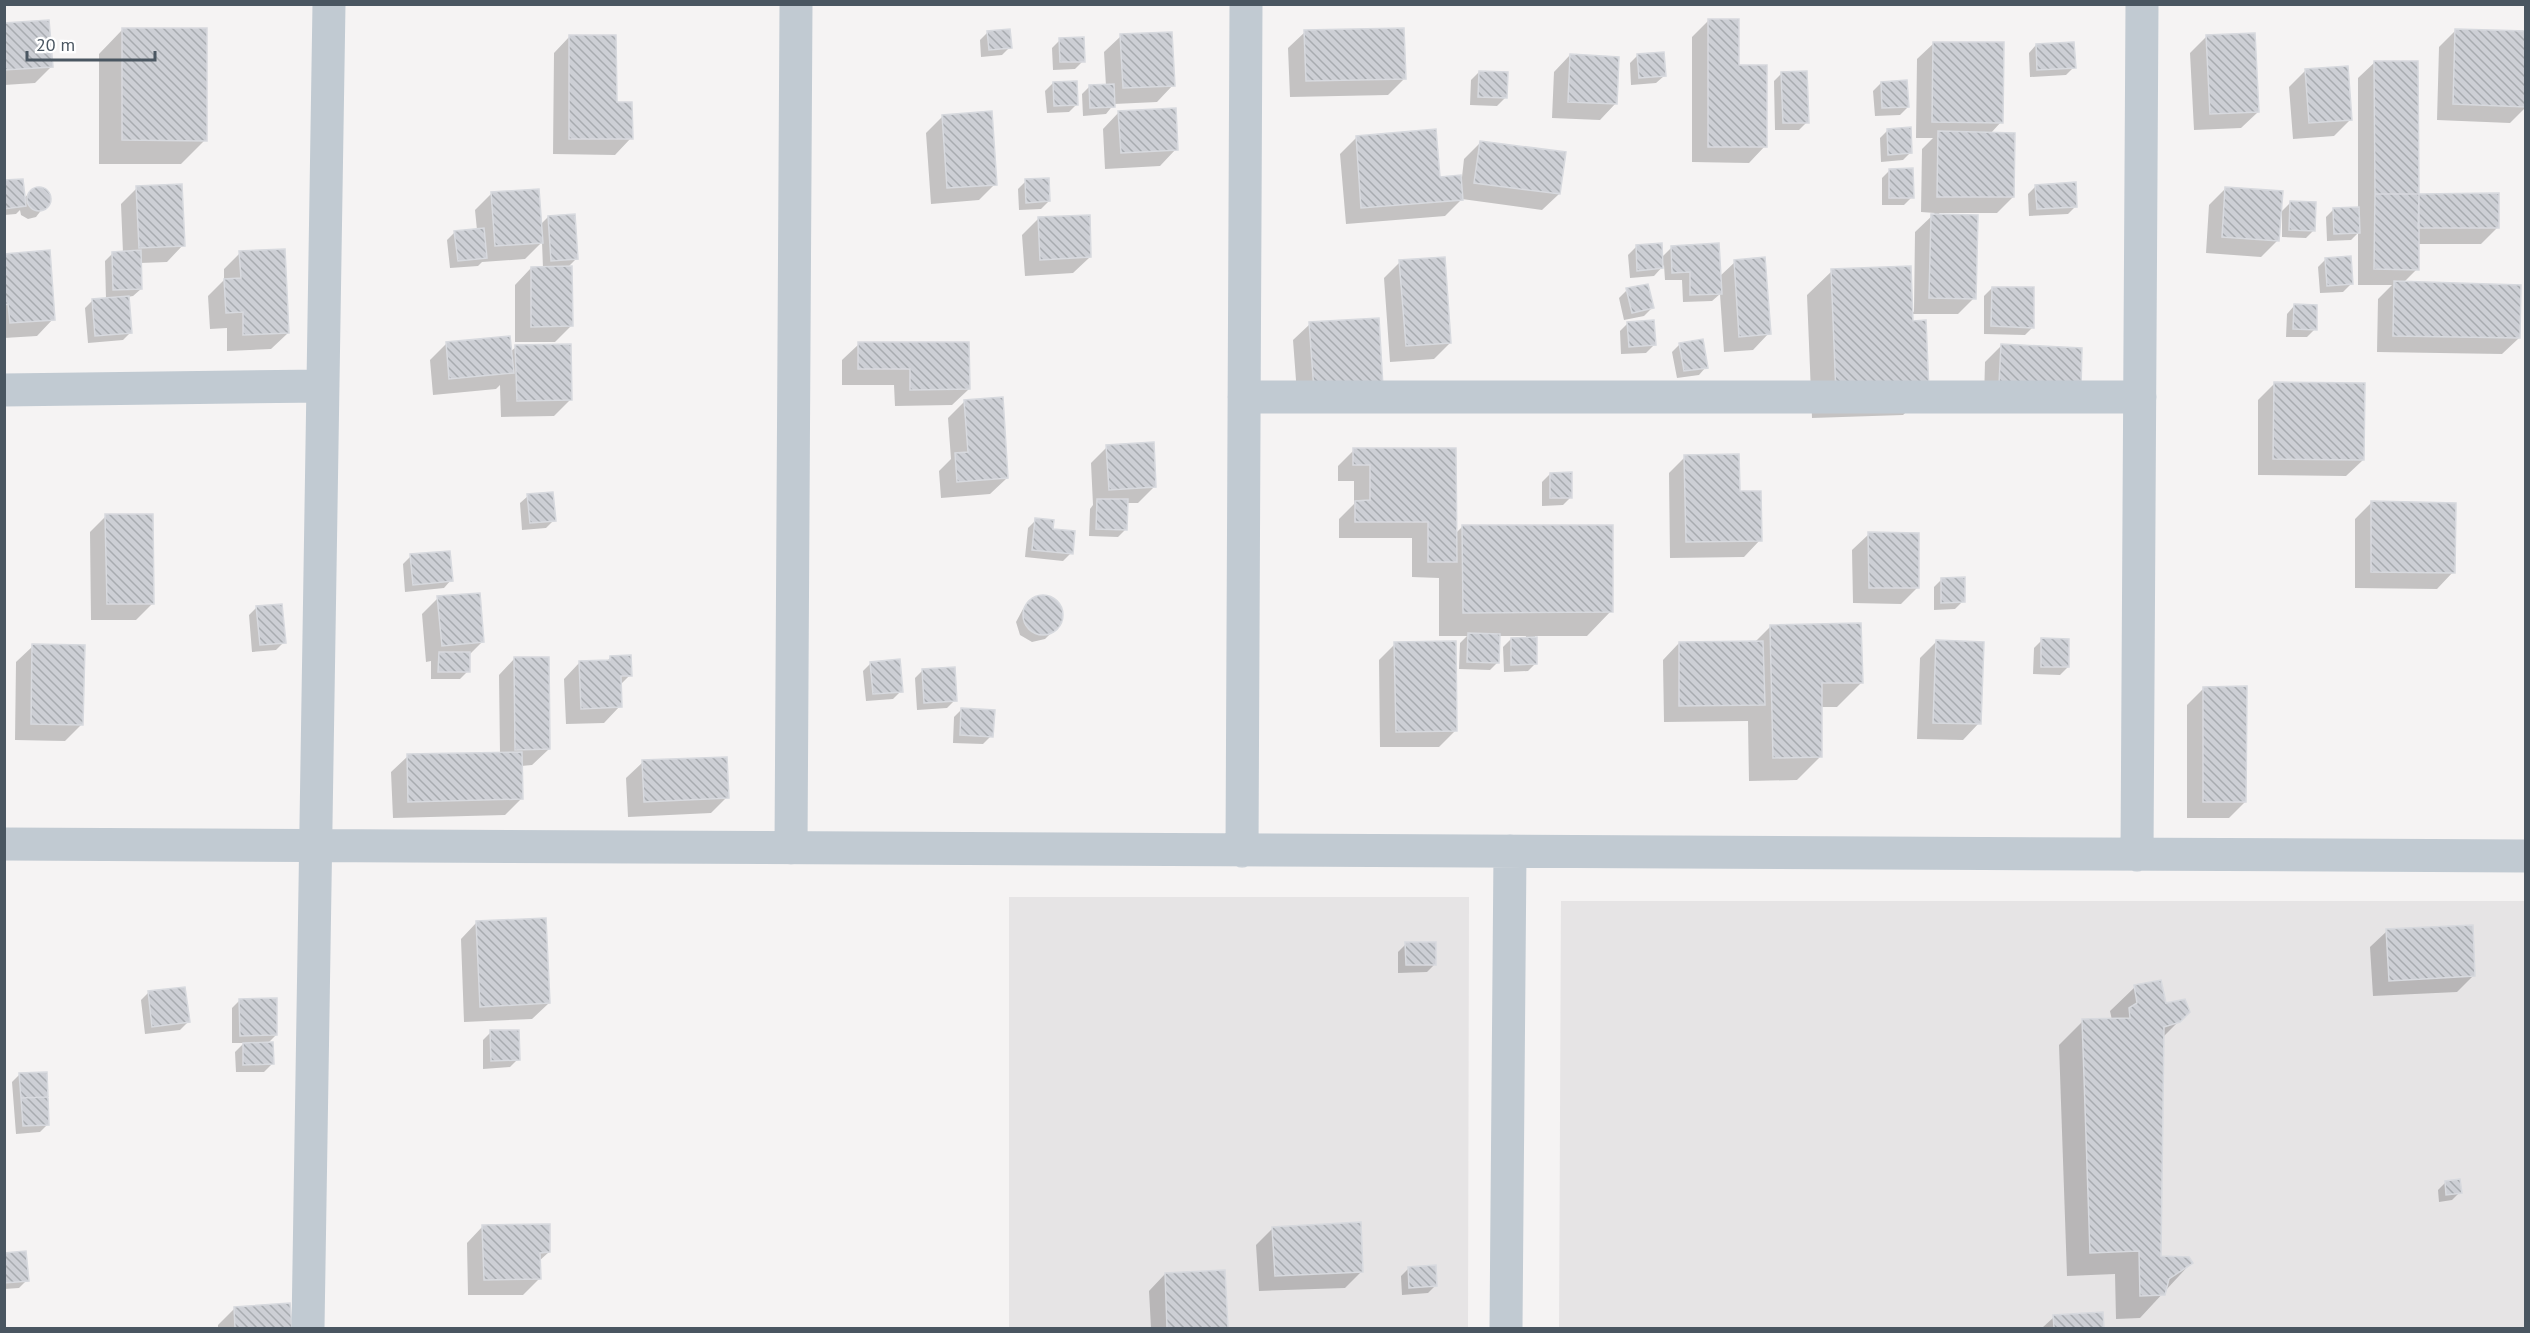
<svg xmlns="http://www.w3.org/2000/svg" width="2530" height="1333" font-family="'PT Sans',sans-serif">
	<style>
		.education { fill: #e6e4e5 }
		.shadow { fill: #0003 }
		.building { fill: url(#building-back-hatch); stroke: #d7d9de; stroke-width: 1.5 }
		.lines { fill: none; stroke-linecap: round; stroke-linejoin: round }
		.minor { stroke: #c1cad2; stroke-width: 33 }
	</style>
	<defs>
		<pattern id="building-back-hatch" width="6" height="6" patternUnits="userSpaceOnUse" patternTransform="scale(1.5)"><rect width="6" height="6" fill="#cdcfd5"/><path d="M-1 5l2 2M0 0l6 6M5-1l2 2" fill="none" stroke="#a8abb0"/></pattern>
	</defs>
	<rect width="100%" height="100%" fill="#f5f3f3"/>
	<path class="education" d="M1009,897h460l-1,431h-459z
		M1561,901h964v427h-966z"/>
	<path class="shadow" d="M1709,20l29,46 27,80 -16,17 -57,-1v-125z
		M4,25l47,42 -16,16 -31,2z
		M123,29l82,111 -24,24h-82v-110z
		M2455,31l71,1v75l-16,16 -73,-3 2,-73z
		M988,32l22,15 -8,8 -21,2 -1,-17z
		M1305,32l99,47 -16,16 -98,2 -2,-49z
		M570,36l45,67 16,35 -16,17 -62,-1 1,-101z
		M1121,36l52,49 -16,17 -43,2 -8,10 -23,2 -1,-22 8,-8h16l-2,-34z
		M2206,37l52,75 -17,16 -47,2 -4,-77z
		M1060,40l23,21 -8,8 -22,1 -1,-22z
		M1934,43l67,79 -11,12 23,63 -16,16h-58l35,85 -16,16h-47l17,77 -25,24 -91,3 -5,-123 25,-24 82,41 1,-80 20,-19 -14,-1 1,-63 11,-11h-17l1,-79z
		M2036,45l38,22 -8,8 -36,2 -1,-24z
		M1570,55l46,48 -16,17 -48,-2 2,-46z
		M1638,55l26,21 -8,7 -25,2 -1,-22z
		M2375,62l42,134 81,31 -17,17h-64v25l-14,14 116,55 -17,16 -125,-2 1,-53 14,-14h-34v-52l-7,7 -24,1 -1,-24 8,-8 24,-1v-130z
		M2306,70l45,49 -17,17 -41,3 -4,-52z
		M1479,72l26,26 -8,8 -27,-1 1,-25z
		M1782,73l25,49 -8,8h-24l-1,-49z
		M1053,83l24,21 -8,8 -22,1 -2,-22z
		M1881,83l27,24 -8,8 -25,1 -2,-25z
		M1119,112l57,37 -16,17 -55,3 -2,-40z
		M942,117l53,67 -16,16 -48,4 -5,-71z
		M1888,130l23,22 -8,8 -22,2 -1,-24z
		M1357,137l82,42 23,-2 2,-18 17,-17 78,52 -17,16 -80,-11 -17,17 -99,8 -6,-70z
		M1890,170l22,27 -8,8h-22v-27z
		M1026,181l23,20 -8,8 -22,1 -1,-21z
		M4,182l20,16 8,-7 8,-3 7,4 2,8 -13,17 -8,2 -7,-4 -1,-5 -4,4 -12,1z
		M2036,186l40,20 -8,8 -39,2 -1,-22z
		M137,188l46,57 -16,17 -27,1 1,26 -8,7 -6,1 4,35 -8,8 -35,3 -3,-35 8,-8 13,-1 -1,-38 8,-8h10l-2,-49z
		M2226,188l52,52 -17,17 -55,-4 3,-48z
		M491,194l49,31 8,-8 28,42 -9,9 4,58 -16,16h-40v-57l16,-17h12l-1,-26 -17,17 -43,3 -4,4 -28,2 -3,-28 8,-8 22,-2 -2,-20z
		M2290,203l24,27 -8,8 -24,-1v-26z
		M1039,218l51,39 -17,16 -48,3 -3,-41z
		M1636,247l25,11 11,-11 47,30 16,-15 34,71 -16,17 -29,2 -4,-58 -8,7 -29,1 -1,-22h-17l-1,-15 -10,11 -24,2 -2,-23z
		M240,253l48,80 -17,16 -44,2v-23l-17,1 -2,-33 16,-16v-11z
		M4,255l49,64 -16,17 -33,2z
		M2326,259l25,25 -8,8 -23,1 -2,-26z
		M1400,262l50,81 -16,16 -44,3 -6,-84z
		M1992,288l41,39 -8,8 -41,-1v-38z
		M1627,290l25,18 -8,8 -20,4 -5,-22z
		M2294,306l21,23 -8,8h-21l1,-23z
		M1377,319l-79,88 -5,-67 17,-16z
		M1628,323l26,22 -8,8 -25,1 -1,-23z
		M446,344l64,8 6,-5 55,52 -17,17 -53,1 -1,-32 -4,4 -63,6 -3,-35z
		M859,344l110,45 -17,16 -57,1 -1,-21h-52v-25z
		M1680,344l26,23 -7,8 -22,3 -5,-26z
		M2002,345l77,42 -95,13 1,-38z
		M2274,384l89,76 -17,16 -88,-1v-75z
		M965,401l42,77 -17,16 -49,4 -2,-27 12,-12 -3,-41z
		M1107,447l48,39 -17,17h-12v26l-8,8 -29,-1 1,-27 3,-4 -2,-42z
		M1354,450l101,84 8,-8 148,85 -24,25h-52l1,27 -8,8 -24,1 -1,-25 8,-8h15v-3h-27l-1,26 -8,8 -31,-1 1,-26 7,-7h-28v-58l-27,-1v-39h-73v-19l15,-15v-23h-16v-15z
		M1685,457l53,36 22,47 -16,17 -74,1 -1,-85z
		M1550,474l21,23 -8,8 -21,1v-24z
		M528,496l26,24 -8,8 -24,2 -2,-27z
		M2371,503l82,69 -16,17 -82,-1v-69z
		M106,516l47,87 -17,17h-45l-1,-88z
		M1036,520l15,11 20,22 -8,8 -38,-4 3,-29z
		M1869,534l49,53 -17,17 -48,-1 -1,-53z
		M411,556l40,24 -7,8 -39,4 -2,-28z
		M1942,579l21,22 -8,8 -21,1v-23z
		M1045,596l13,7 4,15 -3,7 -14,14 -13,3 -12,-7 -4,-13 7,-13 8,-8z
		M438,598l44,44 -14,14v15l-8,8h-29v-18l-5,1 -4,-48z
		M257,607l27,35 -8,8 -24,2 -3,-37z
		M1771,626l90,57 -24,24h-17l1,49 -24,24 -48,1 -1,-60 -84,1 -1,-62 16,-17 76,-1z
		M2042,640l26,27 -8,8 -27,-1 1,-26z
		M1936,642l43,81 -16,17 -46,-1 3,-81z
		M1395,644l60,87 -16,16h-59l-1,-87z
		M33,646l49,78 -17,17 -50,-1 1,-78z
		M515,658l34,91 -17,16 -11,1 1,32 -17,17 -112,3 -2,-46 17,-16 92,-2 -1,-79z
		M610,658l20,17 -11,11 1,20 -16,17 -38,1 -2,-45 16,-17 27,-1z
		M871,663l30,28 -8,8 -27,2 -3,-30z
		M923,670l32,30 -8,8 -30,2 -2,-32z
		M2204,688l41,114 -16,16h-42v-113z
		M962,709l29,27 -8,8 -30,-1 1,-26z
		M643,762l84,35 -16,16 -83,4 -2,-39z
		M477,922l72,81 -17,16 -68,3 -3,-83z
		M2387,931l86,45 -16,16 -84,4 -3,-49z
		M1406,944l29,20 -8,8 -29,1v-21z
		M2135,987l30,18 14,16 -17,17 -2,220 31,5 -51,55 -24,1 -1,-45 -48,2 -8,-231 24,-24 29,-1 -2,-9z
		M149,992l39,30 -8,8 -35,4 -4,-34z
		M240,1000l36,35 -9,9 5,20 -8,8h-28l-1,-20 9,-9h-12v-35z
		M491,1032l27,27 -8,8 -27,2v-29z
		M20,1074l28,50 -8,8 -24,2 -4,-52z
		M2446,1182l14,10 -8,8 -13,2 -1,-12z
		M483,1226l66,26 -10,9 1,17 -17,17h-55l-1,-52z
		M1273,1228l88,44 -16,16 -86,3 -3,-46z
		M4,1254l23,26 -8,8 -15,1z
		M1409,1268l27,17 -8,8 -26,2 -1,-19z
		M1224,1271l3,57h-76l-2,-37 16,-17z
		M234,1309l56,19h-72v-3z
		M2101,1314l1,14h-60l12,-11z"/>
	<path class="building" d="M1708,19h31v46h28v82h-59z
		M49,20l4,47 -49,3v-47z
		M122,28h85v113l-85,-1z
		M1404,28l2,51 -100,2 -2,-51z
		M1010,29l2,19 -23,2 -2,-19z
		M2455,29l71,2v76l-73,-3z
		M1172,32l3,54 -52,2 -3,-54z
		M2255,33l4,79 -49,2 -4,-79z
		M569,35h47l1,67h15l1,37h-64z
		M1084,37l1,25h-25l-1,-24z
		M1933,42h71l-1,81 -71,-1z
		M2074,42l2,26 -39,2 -1,-26z
		M1664,52l2,24 -27,2 -2,-24z
		M1570,54l49,3 -2,47 -49,-2z
		M2374,61h44l1,133h-44z
		M2348,66l4,54 -43,3 -4,-54z
		M1479,71l29,1 -1,26 -29,-1z
		M1807,71l2,52h-26l-2,-51z
		M1907,80l2,27 -27,1 -1,-26z
		M1077,81l1,24 -24,1 -1,-24z
		M1114,84l1,23 -25,1 -1,-23z
		M1176,108l2,42 -57,3 -3,-42z
		M992,111l5,74 -50,3 -5,-73z
		M1911,127l1,26 -24,2 -1,-26z
		M1436,129l4,48 21,-2 2,25 -102,8 -5,-72z
		M1938,131l77,2 -1,64h-77z
		M1480,141l86,11 -6,42 -86,-11z
		M1913,168l1,30h-25v-29z
		M1049,178l1,23 -24,2 -1,-24z
		M23,179l3,27 -22,3v-29z
		M2076,182l1,25 -40,2 -2,-24z
		M182,184l3,62 -46,2 -3,-62z
		M27 199a12 12 0 1 1 24 0a12 12 0 1 1-24 0Z
		M2225,187l58,4 -4,50 -57,-4z
		M539,189l4,54 -48,3 -4,-54z
		M2499,193v35h-81l1,-34z
		M2375,194h44v76l-45,-1z
		M2290,201l26,1 -1,29 -26,-1z
		M2359,207l1,26 -26,1 -1,-26z
		M575,214l3,45 -27,2 -3,-45z
		M1931,214l47,1 -2,84 -47,-1z
		M1090,215l1,42 -51,3 -2,-43z
		M484,228l3,30 -29,3 -4,-30z
		M1662,243l1,25 -26,3 -1,-26z
		M1719,243l3,51 -32,1v-23l-18,1 -1,-27z
		M285,249l4,84 -46,2v-23l-17,1 -2,-34 17,-1 -2,-27z
		M50,250l5,70 -45,3 -2,-19 -4,1v-51z
		M141,250l1,39 -29,1 -1,-38z
		M2351,256l2,28 -26,2 -2,-28z
		M1445,257l6,86 -45,3 -7,-86z
		M1765,257l6,77 -32,3 -5,-77z
		M572,266l1,60 -42,1v-60z
		M1911,266l2,55 13,-1 3,72 -93,3 -5,-126z
		M2394,281l127,4 -1,53 -127,-2z
		M1648,284l6,24 -22,5 -6,-25z
		M1992,287h42v41l-43,-2z
		M129,296l3,37 -37,3 -3,-37z
		M2294,304l23,1v25l-24,-1z
		M1379,318l4,69 -69,4 -5,-69z
		M1654,320l2,25 -27,2 -2,-25z
		M510,336l4,37 -65,6 -3,-37z
		M1703,339l5,29 -24,3 -5,-28z
		M858,342h111l1,47 -60,1v-21h-52z
		M571,344l1,56 -55,1 -2,-56z
		M2001,344l81,4 -1,40 -82,-4z
		M2274,382l91,1 -1,77 -91,-1z
		M1003,397l5,81 -51,4 -2,-29 13,-1 -4,-52z
		M1154,442l2,45 -47,3 -3,-45z
		M1353,448h103l1,114h-29v-40h-73v-21l15,-1v-35h-17z
		M1739,454l1,37h21l1,50 -76,1 -2,-87z
		M1572,472v26h-22v-25z
		M553,492l3,29 -26,2 -3,-29z
		M1097,499h31l-1,31 -31,-1z
		M2371,501l85,2 -1,70 -84,-1z
		M105,514h48l1,90h-47z
		M1035,518l19,2 -1,9 22,2 -2,23 -41,-4z
		M1462,525h151v87l-150,1z
		M1868,532l51,1v55h-50z
		M450,551l3,30 -40,4 -3,-31z
		M1965,577v25l-24,1v-25z
		M480,593l4,49 -42,4 -5,-50z
		M1023 615a20 20 0 1 1 40 0a20 20 0 1 1-40 0Z
		M282,604l4,39 -26,2 -4,-39z
		M1861,623l2,60h-41v74l-49,1 -3,-133z
		M1468,633l32,1 -1,29 -32,-1z
		M1537,637v27l-26,1v-27z
		M2041,638l28,1v28h-28z
		M1936,640l48,2 -3,82 -48,-1z
		M1456,641l1,90 -61,1 -2,-90z
		M1763,641l2,64 -86,1v-64z
		M32,644l53,1 -2,80 -52,-1z
		M439,652h31v20h-32z
		M631,655l1,21h-11l1,31 -41,2 -2,-48 31,-1v-4z
		M514,657h35l1,92 -35,1z
		M900,659l3,33 -30,2 -3,-32z
		M955,667l2,34 -33,2 -2,-34z
		M2247,686l-1,116h-43v-115z
		M961,708l34,2 -2,27 -33,-2z
		M522,752l1,47 -115,3 -1,-48z
		M727,757l2,41 -85,4 -2,-42z
		M546,918l4,85 -70,4 -4,-86z
		M2473,925l2,51 -86,5 -3,-52z
		M1405,942h31v23h-30z
		M2161,980l5,23 19,-4 5,13 -10,10 -16,5 -3,229 28,1 4,6 -24,16 -4,16 -25,1 -1,-45 -49,2 -8,-234 48,-1 -1,-10 8,-5 -3,-18z
		M185,987l5,35 -38,5 -4,-36z
		M277,998v37l-37,1 -1,-37z
		M490,1030h29l1,30 -29,1z
		M273,1042l1,22 -31,1v-22z
		M47,1072l1,25 -27,1 -2,-25z
		M48,1097l1,28 -26,1 -2,-28z
		M2460,1179l2,14 -16,2 -1,-14z
		M1361,1222l2,50 -88,4 -3,-49z
		M550,1224v28l-10,1 1,26 -57,1 -2,-55z
		M26,1251l3,30 -25,2v-30z
		M1436,1265l1,21 -28,2 -1,-21z
		M1225,1270l3,58h-61l-2,-55z
		M290,1303l2,25h-57l-1,-21z
		M2103,1312l1,16h-50l-1,-13z"/>
	<g class="lines">
		<path class="minor" d="M4,390l319,-4
			M1244,397h896
			M4,844l2522,12
			M791,848l5,-844
			M1242,851l4,-847
			M2137,855l5,-851
			M308,1328l21,-1324
			M1506,1328l4,-477"/>
	</g>
	<rect width="2530" height="1333" fill="none" stroke="#4a5661" stroke-width="12"/>
	<path d="M27 51v9h128v-9" fill="none" stroke="#4a5661" stroke-width="3"/>
	<text x="36" y="51" font-size="18" fill="#4a5661" stroke="#ffffff" stroke-width="4.5" paint-order="stroke">20 m</text>
</svg>
